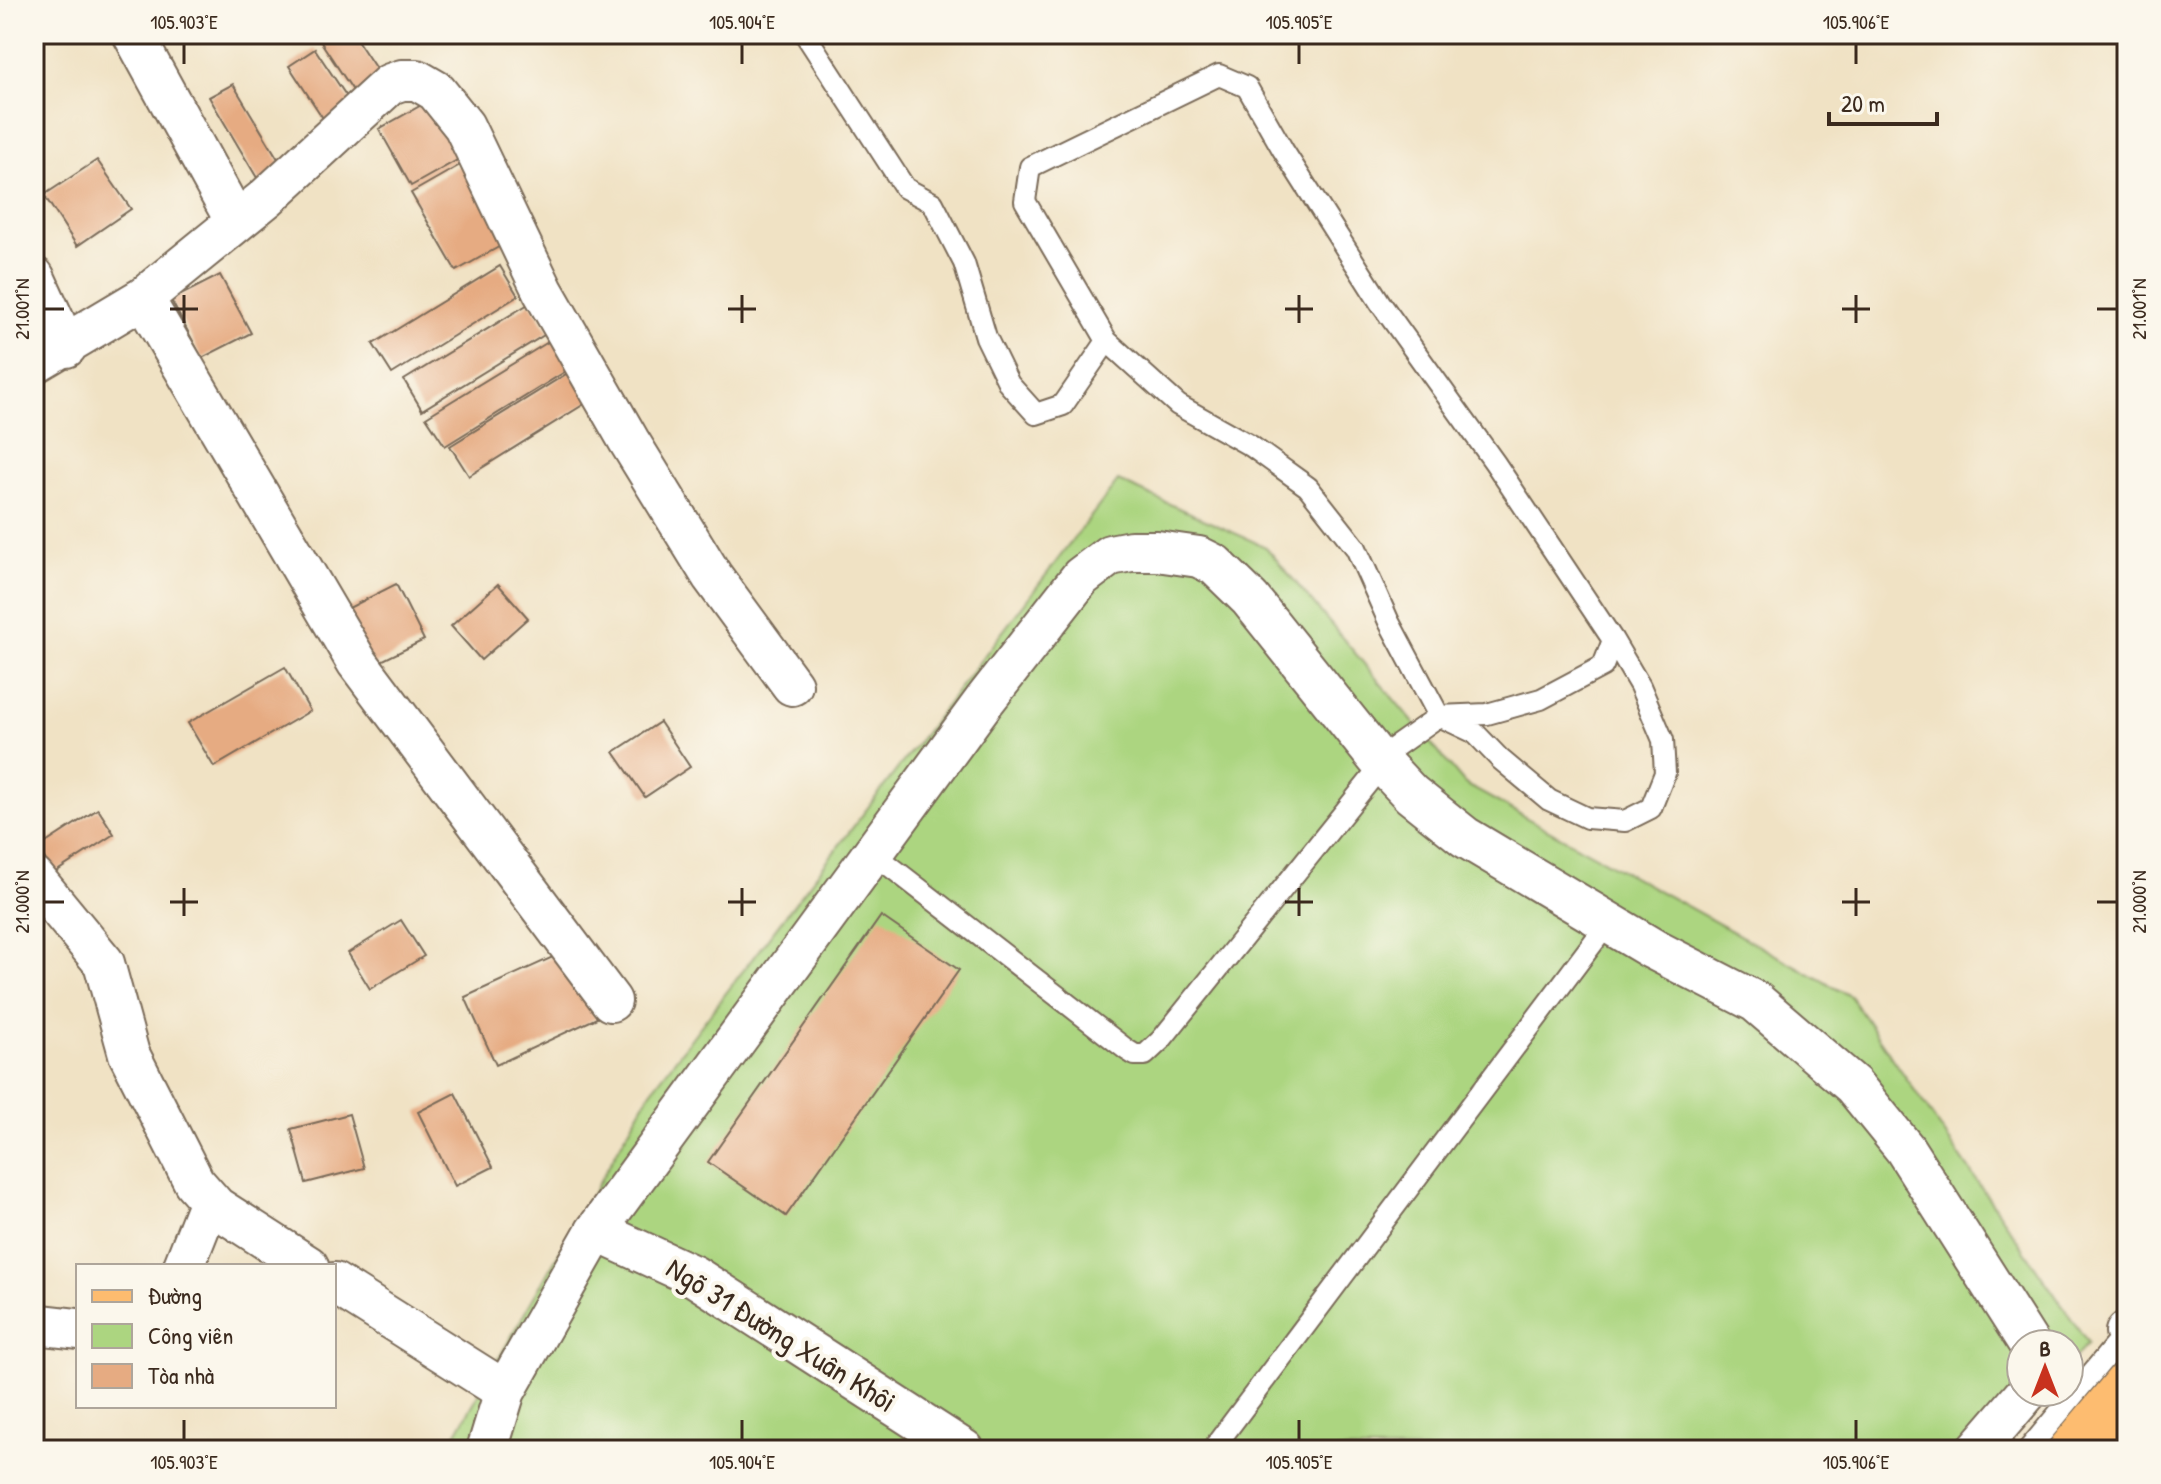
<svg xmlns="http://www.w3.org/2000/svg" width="2161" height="1484" font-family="'Patrick Hand',sans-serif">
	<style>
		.green { fill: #acd580; stroke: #74804f; stroke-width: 2 }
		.building { fill: #e6ab82 }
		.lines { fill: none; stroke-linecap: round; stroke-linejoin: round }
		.service-casing { stroke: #7a6a58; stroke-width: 24 }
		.minor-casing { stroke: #7a6a58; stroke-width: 44 }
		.primary-casing { stroke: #7a6a58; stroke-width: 48 }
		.motorway-casing { stroke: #7a6a58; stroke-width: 48 }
		.service { stroke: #fff; stroke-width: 20 }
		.minor { stroke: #fff; stroke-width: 40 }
		.primary { stroke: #fdbc6f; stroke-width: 44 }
		.motorway { stroke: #fdbc6f; stroke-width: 44 }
		.ticks { fill: none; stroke: #3b2a1e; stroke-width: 3 }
		.labels { text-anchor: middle; stroke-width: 8; stroke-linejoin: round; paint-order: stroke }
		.street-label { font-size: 30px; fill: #3b2a1e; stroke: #fbf7ec }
		.neatline { fill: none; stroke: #3b2a1e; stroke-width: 3 }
		.ticks-label { font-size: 20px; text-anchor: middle; fill: #3b2a1e }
	</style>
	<rect width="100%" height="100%" fill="#fbf7ec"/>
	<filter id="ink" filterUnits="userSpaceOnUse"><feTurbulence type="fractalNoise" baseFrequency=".0125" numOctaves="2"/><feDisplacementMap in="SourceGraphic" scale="16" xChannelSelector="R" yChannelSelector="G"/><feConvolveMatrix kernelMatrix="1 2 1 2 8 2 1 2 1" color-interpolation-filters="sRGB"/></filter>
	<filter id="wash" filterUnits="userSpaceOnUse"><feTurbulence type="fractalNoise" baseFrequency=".006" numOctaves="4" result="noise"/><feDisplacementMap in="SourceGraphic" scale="32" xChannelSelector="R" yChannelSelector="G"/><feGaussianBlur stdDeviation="1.8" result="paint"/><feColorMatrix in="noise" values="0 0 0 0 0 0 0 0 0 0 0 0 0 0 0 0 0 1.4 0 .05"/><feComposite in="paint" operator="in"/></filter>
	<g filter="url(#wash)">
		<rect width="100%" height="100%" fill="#f0e2c4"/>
		<path class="green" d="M1118,481l148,66 199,237 385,212 238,347 -19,22v-21h-48v48h25l-49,58h-1550l204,-359z"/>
		<g id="blocks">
			<path class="building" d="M326,34h27l31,47 -26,17 -39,-59z
				M315,49l40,60 -27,17 -39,-60z
				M233,84l51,85 -24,14 -51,-86z
				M434,98l32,57 -55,31 -32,-57z
				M97,160l34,49 -54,37 -33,-51z
				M467,161l46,78 -57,32 -45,-78z
				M500,266l18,30 -126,78 -19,-30z
				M220,275l31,58 -49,25 -31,-58z
				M530,303l19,29 -127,78 -18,-30z
				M553,339l18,29 -126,78 -19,-29z
				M576,368l18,30 -125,78 -19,-30z
				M396,584l28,56 -55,27 -28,-55z
				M498,584l30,34 -47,42 -30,-34z
				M285,667l25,44 -96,56 -26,-44z
				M660,722l30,45 -45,30 -31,-45z
				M98,809l16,25 -60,39 -16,-25z
				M881,916l78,54 -173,246 -78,-54z
				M401,920l23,36 -54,33 -22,-36z
				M566,951l31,67 -101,47 -31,-68z
				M455,1093l38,74 -38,19 -37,-74z
				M349,1114l15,54 -58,15 -15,-54z"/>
		</g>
	</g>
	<g filter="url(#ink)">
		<use href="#blocks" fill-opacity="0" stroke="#7a6a58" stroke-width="2"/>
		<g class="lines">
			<defs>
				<path id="service" d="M805,34l100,154 28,15 31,60 22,74 23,47 27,30 27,-9 44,-64
					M1378,759l61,-43 48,-2 54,-15 62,-33 10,-26 -118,-177 -114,-159 -98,-154 -36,-63 -28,-12 -189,92 -5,34 82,140 71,64 73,41 57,41 48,61 33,74 50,94 36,17 25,26 49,41 38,18 38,3 26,-13 14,-35 -2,-33 -23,-54 -27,-46
					M873,853l254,197 8,5h10l16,-15 222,-276
					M1212,1450l396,-527
					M2028,1450l98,-118"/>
				<path id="minor" d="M133,34l103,188
					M34,277l32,70
					M143,298l214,364 254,339
					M34,363l109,-65 123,-100 124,-114 12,-4h15l19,11 28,35 79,165 86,150 83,135 80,109
					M34,878l70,85 25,91 65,128 22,25 92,59
					M596,1231l389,-531 96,-123 29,-22 21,-4h26l42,6 16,8 35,34 128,160 33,35 54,43 188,112 103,53 97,83 52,64 124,195
					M184,1266l26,-66
					M334,1283l171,108 91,-160 98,45 270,174
					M34,1324l44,5
					M2126,1332l1,-1
					M487,1450l18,-59
					M1977,1450l50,-58"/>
				<path id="primary" d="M2071,1450l56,-67"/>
				<path id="motorway" d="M2118,1450l9,-11"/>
			</defs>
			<use href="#service" class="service-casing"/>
			<use href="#minor" class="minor-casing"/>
			<use href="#primary" class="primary-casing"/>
			<use href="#motorway" class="motorway-casing"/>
			<use href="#service" class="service"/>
			<use href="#minor" class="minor"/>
			<use href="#primary" class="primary"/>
			<use href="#motorway" class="motorway"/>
		</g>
	</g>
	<path class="ticks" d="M184,44v20M742,44v20M1299,44v20M1856,44v20M184,295v28M742,295v28M1299,295v28M1856,295v28M44,309h20M170,309h28M728,309h28M1285,309h28M1842,309h28M2097,309h20M184,888v28M742,888v28M1299,888v28M1856,888v28M44,902h20M170,902h28M728,902h28M1285,902h28M1842,902h28M2097,902h20M184,1420v20M742,1420v20M1299,1420v20M1856,1420v20"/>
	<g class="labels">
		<g class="street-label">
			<text transform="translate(781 1335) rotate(32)" y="10">Ngõ 31 Đường Xuân Khôi</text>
		</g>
	</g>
	<rect width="2161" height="1484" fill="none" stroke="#fbf7ec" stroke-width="88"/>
	<rect x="76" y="1264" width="260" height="144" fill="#fbf7ec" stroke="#aea59a" stroke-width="2"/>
	<rect x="92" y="1290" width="40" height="12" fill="#fdbc6f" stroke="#aea59a" stroke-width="2"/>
	<text x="148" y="1304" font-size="24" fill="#3b2a1e">Đường</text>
	<rect x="92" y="1324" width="40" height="24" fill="#acd580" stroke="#aea59a" stroke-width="2"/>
	<text x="148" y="1344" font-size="24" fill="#3b2a1e">Công viên</text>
	<rect x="92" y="1364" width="40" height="24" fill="#e6ab82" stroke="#aea59a" stroke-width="2"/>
	<text x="148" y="1384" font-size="24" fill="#3b2a1e">Tòa nhà</text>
	<g transform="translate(2045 1368)"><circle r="38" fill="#fbf7ec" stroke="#aea59a" stroke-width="2"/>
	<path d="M0-6L14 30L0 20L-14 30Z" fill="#c8321e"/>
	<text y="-12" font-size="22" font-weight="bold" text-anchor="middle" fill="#3b2a1e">B</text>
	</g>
	<path d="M1829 112v12h108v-12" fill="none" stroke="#3b2a1e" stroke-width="4"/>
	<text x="1841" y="112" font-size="24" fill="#3b2a1e" stroke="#fbf7ec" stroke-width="6" paint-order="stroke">20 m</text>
	<rect x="44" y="44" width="2073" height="1396" class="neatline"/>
	<g class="ticks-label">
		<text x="184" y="29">105.903°E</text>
		<text x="742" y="29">105.904°E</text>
		<text x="1299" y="29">105.905°E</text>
		<text x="1856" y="29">105.906°E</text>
		<text transform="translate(22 309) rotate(-90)" y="7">21.001°N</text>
		<text transform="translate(2139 309) rotate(-90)" y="7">21.001°N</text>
		<text transform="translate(22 902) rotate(-90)" y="7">21.000°N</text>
		<text transform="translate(2139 902) rotate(-90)" y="7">21.000°N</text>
		<text x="184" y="1469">105.903°E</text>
		<text x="742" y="1469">105.904°E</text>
		<text x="1299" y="1469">105.905°E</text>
		<text x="1856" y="1469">105.906°E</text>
	</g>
</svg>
